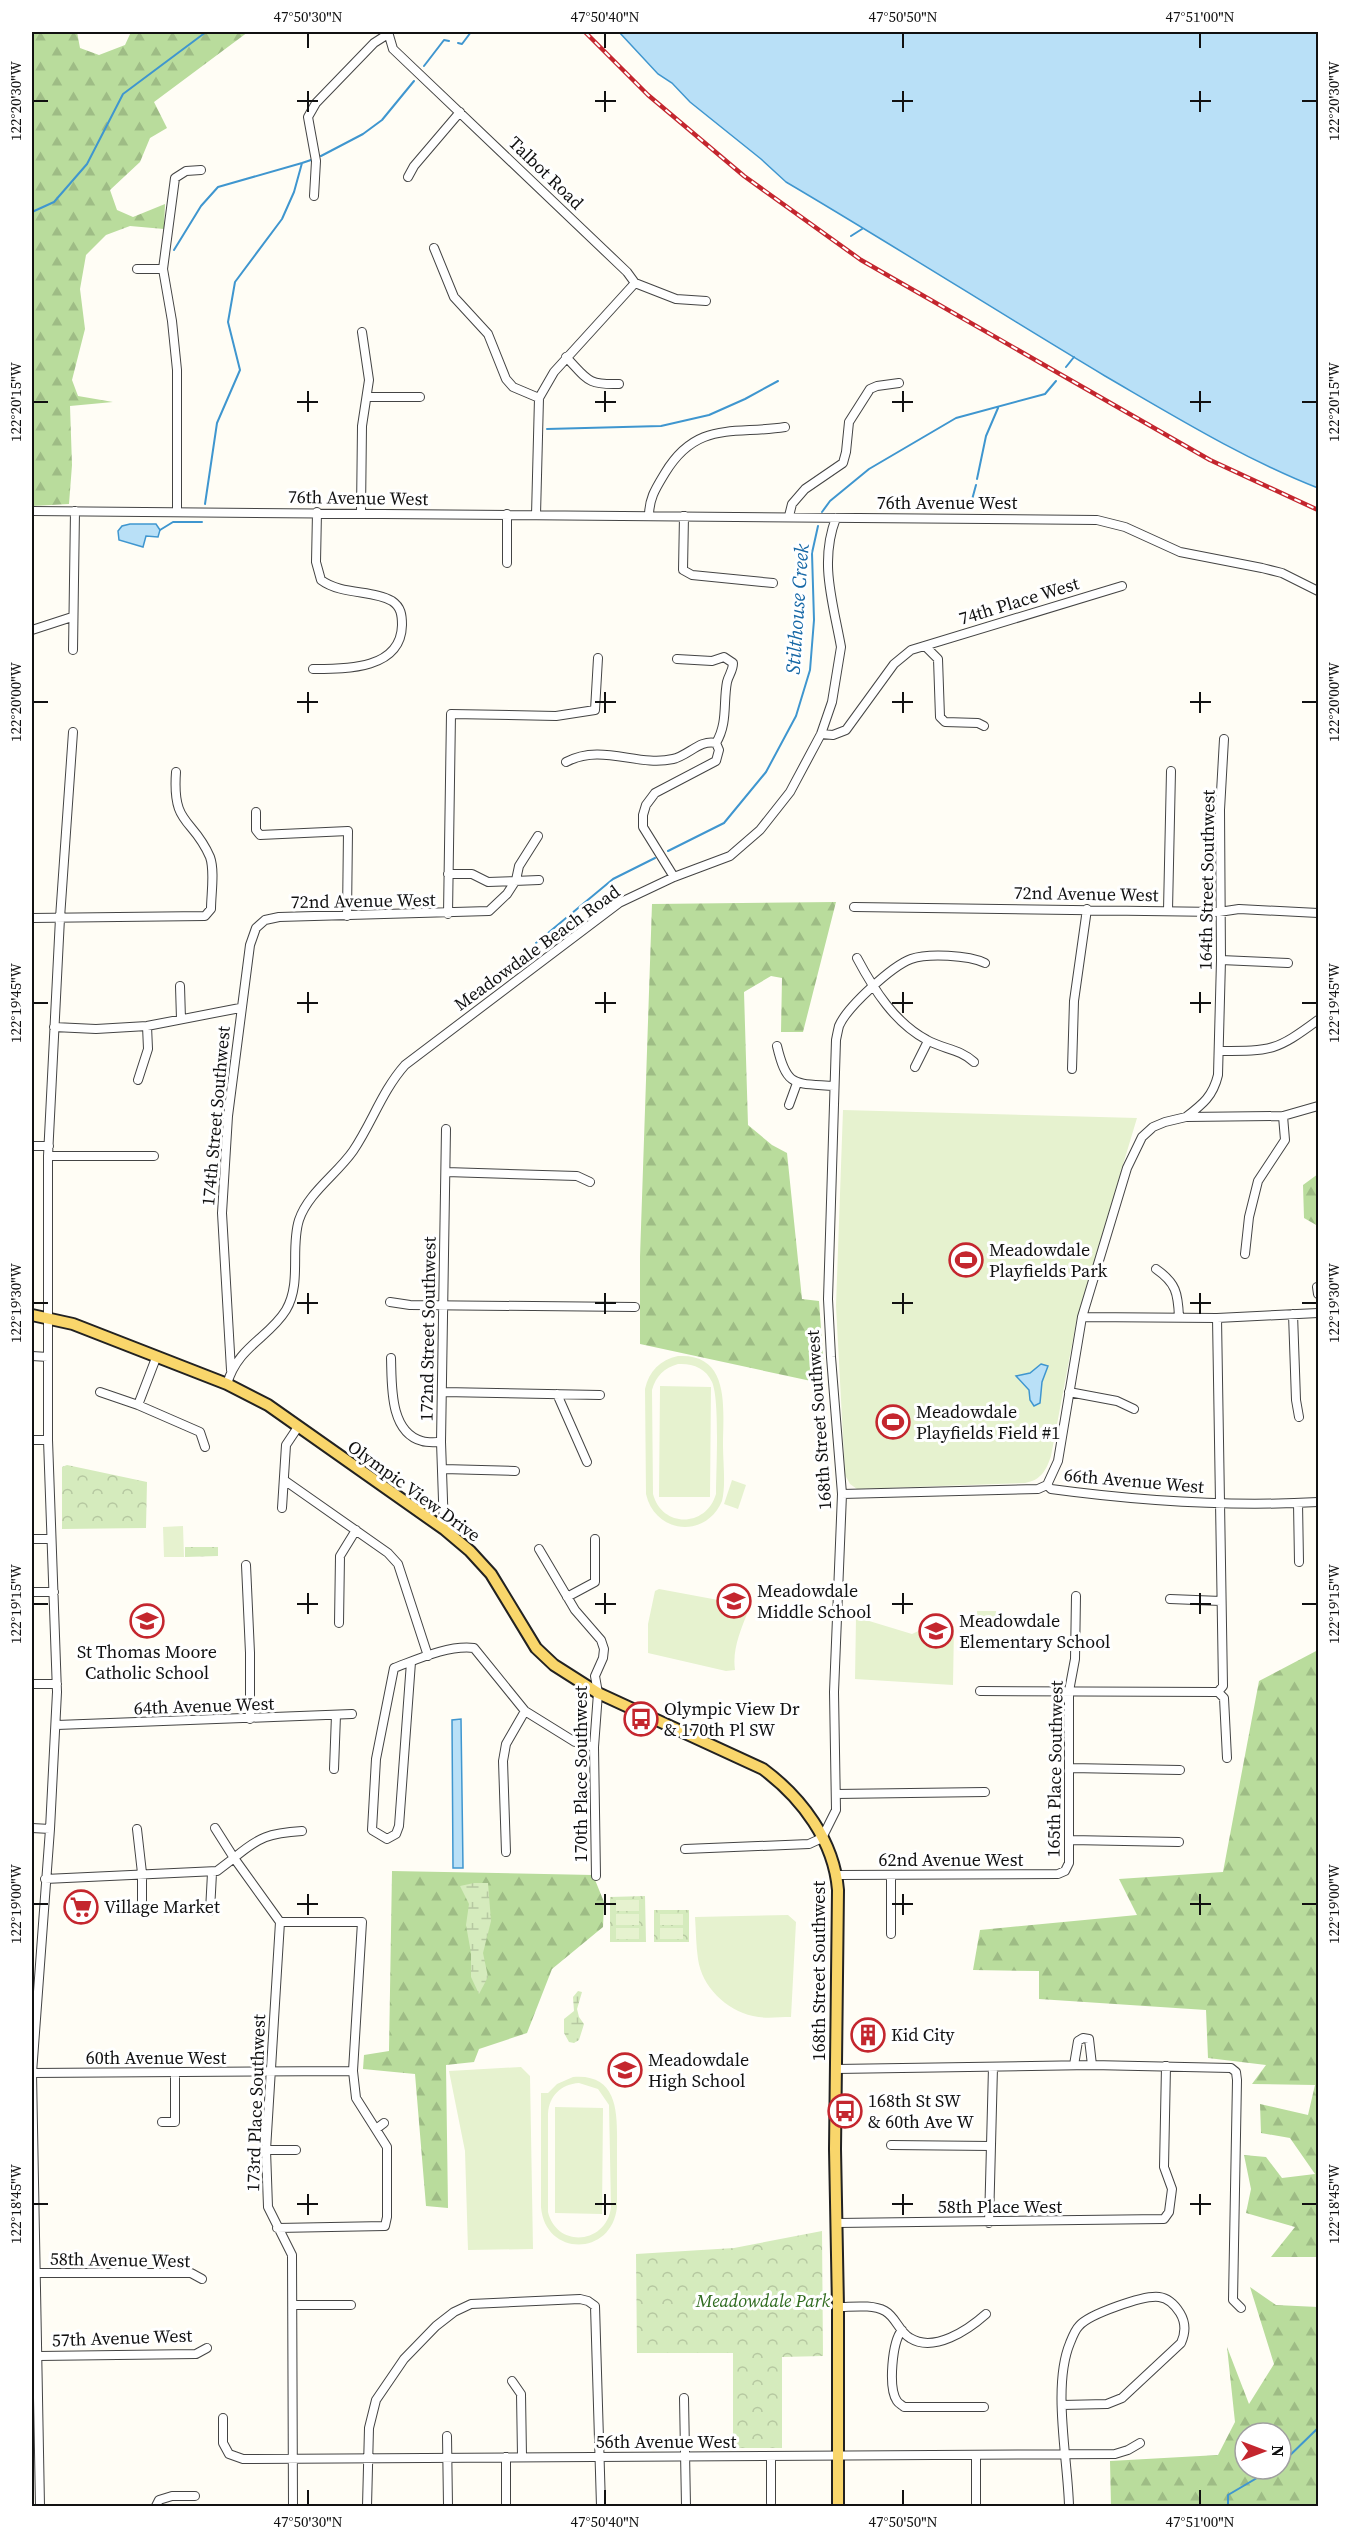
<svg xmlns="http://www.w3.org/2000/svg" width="1350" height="2538" font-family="'Source Serif 4',serif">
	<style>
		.forest { fill: url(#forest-firs); fill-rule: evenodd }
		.wetland { fill: url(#wetland-marsh) }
		.park { fill: url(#park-crowns) }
		.pitch { fill: #e6f2cf; fill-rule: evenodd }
		.water { fill: #b9e0f7; stroke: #3f96cf; stroke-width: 1.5 }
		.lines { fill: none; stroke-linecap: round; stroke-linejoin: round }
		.stream { stroke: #3f96cf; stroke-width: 2 }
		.minor-casing { stroke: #444; stroke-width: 10 }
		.major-casing { stroke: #222; stroke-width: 14 }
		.minor { stroke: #fff; stroke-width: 8 }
		.major { stroke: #f9d66b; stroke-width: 10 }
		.rail-casing { stroke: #c4262e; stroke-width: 4.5 }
		.rail { stroke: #fff; stroke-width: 2; stroke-dasharray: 7; stroke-linecap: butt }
		.ticks { fill: none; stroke: #111; stroke-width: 2 }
		.labels { text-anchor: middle; stroke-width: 6; stroke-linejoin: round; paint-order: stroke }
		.street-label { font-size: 18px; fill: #111; stroke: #fff }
		.poi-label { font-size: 18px; fill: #111; stroke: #fff; text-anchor: start }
		.park-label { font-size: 18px; font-style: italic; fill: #2f6b1f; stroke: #fff }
		.water-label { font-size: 20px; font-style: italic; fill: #1768a6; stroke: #fff }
		.neatline { fill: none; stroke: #111; stroke-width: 2 }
		.ticks-label { font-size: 15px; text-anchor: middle; fill: #111 }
	</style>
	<defs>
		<pattern id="forest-firs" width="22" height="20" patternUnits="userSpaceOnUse" patternTransform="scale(1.5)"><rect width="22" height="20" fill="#b9dc9c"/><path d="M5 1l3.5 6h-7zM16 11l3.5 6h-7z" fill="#9ebc85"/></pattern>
		<pattern id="wetland-marsh" width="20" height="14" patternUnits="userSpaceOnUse" patternTransform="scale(1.5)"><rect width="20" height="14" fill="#d5ebbd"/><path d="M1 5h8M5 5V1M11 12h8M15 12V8" fill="none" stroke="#b6c8a1"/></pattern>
		<pattern id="park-crowns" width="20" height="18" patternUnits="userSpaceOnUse" patternTransform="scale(1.5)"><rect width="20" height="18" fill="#d5ebbd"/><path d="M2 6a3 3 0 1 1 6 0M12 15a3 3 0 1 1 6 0" fill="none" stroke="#b6c8a1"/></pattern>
	</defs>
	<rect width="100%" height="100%" fill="#fffdf5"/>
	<path class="forest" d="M32,32h45l3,16 19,7 26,-10 6,-13h117l-94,70 13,26 -17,10 -10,24 -30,28 7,20 16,7 32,-13 -1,25 -34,-3 -24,9 -20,20 -6,34 5,40 -13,51 6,16 35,6 -43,4 2,59 -3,39 -37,2z
		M836,902l-33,130h-22l1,-54 -11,-2 -27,16 4,133 24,20 15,8 15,146 17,2 6,83 -185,-40v-87l12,-353z
		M1318,1174v52l-14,-8 -1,-33z
		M1318,1650v607h-47l24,-30 -49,-14 5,-24 -7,-34 22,2 16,21 33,-4 -25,-36 -29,-5 -1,-29 48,11 7,-30 -63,-1 14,-19 -58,-7 -2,-48 -167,-11v-28l-66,-1 7,-40 157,-15 -18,-36 104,-7 36,-191z
		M392,1871l201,4 11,27 -1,25 -51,42 -25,64 -48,16 -5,13 -28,3 2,143 -22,-2 -11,-132 -52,-5 1,-14 25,-4z
		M1250,2287l26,18 42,2v199h-207l-1,-45 108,-6 17,-33 -8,-75 22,57 25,-40zM1245,2433h36v36h-36z"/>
	<path class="wetland" d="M474,1883h14l3,38 -8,32 5,24 -9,17 -8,-17v-24l-5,-28 3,-21 -9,-18z
		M578,1991l4,1 -5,17 2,8 5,7 -5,16 -5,3 -5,-1 -5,-9v-14l10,-8 -1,-14z"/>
	<path class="park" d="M67,1465l80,17 -1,46 -84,1v-62z
		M185,1547h33v9l-33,1z
		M645,1896l1,46h-36v-45z
		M654,1910h35v32h-35z
		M822,2231l1,125 -41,1v91h-49v-95h-96l-1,-99 98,-6z"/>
	<path class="pitch" d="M843,1110l294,8 -60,200 -26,138c-5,15 -10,24 -26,27l-168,6 -7,-5 -5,-9 -9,-169z
		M678,1356c53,-3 45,53 45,89 0,18 3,39 -1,56 -16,38 -67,33 -76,-7l-1,-105c4,-18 15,-29 33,-33zM678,1364c14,-1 28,4 34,18 8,18 4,89 4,112 -10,34 -54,34 -63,0l-1,-104c4,-14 12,-22 26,-26z
		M660,1386l51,1 -1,110h-51z
		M732,1480l14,5 -8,24 -14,-5z
		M183,1526l1,31h-20l-1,-30z
		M659,1589l86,16 3,6c-7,19 -16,38 -13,59l-9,1 -78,-18v-29l7,-33z
		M977,1611h19v11h-19z
		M856,1617l56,17 19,-9 23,1 -1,59 -98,-6z
		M616,1900h23v11h-23z
		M616,1914h23v11h-23z
		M660,1914h23v11h-23z
		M788,1915l8,7 -5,95c-13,0 -26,2 -38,-1 -27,-6 -51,-29 -55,-57 -2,-13 -2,-28 -3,-42z
		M616,1928h23v11h-23z
		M660,1928h23v11h-23z
		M521,2067l9,9 3,173 -65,1 -3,-99 -16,-80z
		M573,2077c48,-4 44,41 44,74 0,19 0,37 0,56 -5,50 -72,50 -76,0v-114h7l9,-9zM579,2083l19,6 11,16 2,102c-4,37 -54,42 -63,5v-98c1,-18 13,-30 31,-31z
		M555,2107l48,1 -1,106 -47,-1z"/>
	<path class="water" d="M619,32h699v456c-74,-29 -144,-72 -213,-112 -107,-64 -212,-131 -319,-194l-25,-23 -71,-57 -18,-19 -14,-9z
		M130,524h26l4,6 -2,7 -12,-1 -3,11 -24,-7 -1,-9 4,-5z
		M1041,1364l7,2 -6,16 -2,21 -6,3 -4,-6 -1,-10 -13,-14 14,-3z
		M461,1719l2,149h-10l-1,-148z"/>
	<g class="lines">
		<path class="stream" d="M458,43l4,1 9,-12
			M424,66l20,-26 5,1
			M321,156l42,-22 19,-14 32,-39
			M32,212l22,-10 33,-38 36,-70 83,-62
			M851,236l11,-7
			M174,250l27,-44 17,-19 84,-24
			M1066,367l8,-10
			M547,429l114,-3 48,-11 36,-16 33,-18
			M977,479l9,-43 12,-28
			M205,504l12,-81 23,-53 -12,-48 7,-40 47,-63 12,-27 8,-29 9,-3
			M970,507l6,-22
			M822,512l8,-11 39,-32 87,-51 89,-24 11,-13
			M160,530l13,-8h29
			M668,851l56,-28 42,-51 30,-56 14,-46 4,-50 -2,-67 6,-27
			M536,943l77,-64 42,-21
			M1281,2464l37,-36
			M1228,2506v-11l44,-26"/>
		<defs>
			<path id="minor" d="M388,32l5,17 234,223 8,11 41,16 30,2
				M408,177l6,-11 46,-54
				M314,196l2,-35 -8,-44 8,-14 58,-60 14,-9
				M434,248l20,49 34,37 18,45 7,8 26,11
				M137,269h26
				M566,357c22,23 21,28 53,27
				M368,397h52
				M32,511l1065,9 28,7 55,25 82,16 20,5 36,18
				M177,511v-141l-5,-49 -9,-52 12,-91 11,-7 15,-1
				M361,512l1,-86 7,-46 -7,-48
				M536,515l3,-117 15,-26 81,-89
				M649,516c0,-18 7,-28 16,-43 32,-53 69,-38 120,-46
				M684,516l-1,54 9,5 81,8
				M789,516l3,-12 13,-15 38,-26 3,-11 3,-30 21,-33 7,-3 22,-3
				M507,563v-49
				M32,630l40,-13
				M926,647l12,12 2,58 5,5 33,1 6,3
				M73,650l2,-139
				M313,669c32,0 88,1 89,-44 0,-10 -1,-18 -10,-24 -18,-11 -51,-6 -71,-21l-5,-18 1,-50
				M821,734l12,1 13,-5 48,-66 17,-14 211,-64
				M566,762c36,-19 71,5 107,-3 15,-3 27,-20 43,-16
				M256,812v18l4,5 88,-4 -1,85
				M448,874h24l16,8 51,-2
				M674,877l-31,-50v-12l3,-10 9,-12 61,-32 3,-11 -3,-7c12,-20 7,-40 11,-61 2,-8 6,-11 6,-19l-9,-6 -12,4 -35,-2
				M854,907l365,5 20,-3 79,4
				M1168,910l3,-139
				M448,914l3,-200 105,2 39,-6 3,-52
				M32,918l173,-2 6,-7c0,-15 4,-38 -1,-52 -17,-40 -38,-30 -34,-85
				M857,958c17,32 38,65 70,82 16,9 33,9 47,22
				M1221,960l67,3
				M180,986l1,33
				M54,1027l42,2 51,-3 93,-18
				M777,1046c10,42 17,37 57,40
				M1220,1051c52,0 56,0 98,-31
				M915,1067l13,-26
				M1072,1069l2,-68 13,-92
				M138,1080l10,-31 -1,-23
				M789,1105l8,-22
				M1186,1117c17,-13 27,-21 32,-42l3,-115 -1,-150 4,-71
				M32,1146h17
				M48,1156h106
				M446,1172l131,4 13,6
				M1245,1254l4,-37 9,-36 27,-41 -2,-24
				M1156,1269c20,14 22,24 23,48
				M1317,1287l1,7
				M390,1302l20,3 225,2
				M1293,1314l3,86 3,17
				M1082,1317l135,1 101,-5
				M1217,1318l6,368 -5,6 6,6 3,60
				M32,1356l16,1
				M391,1358c1,26 -2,74 31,83 6,2 14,1 19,1
				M231,1370l-9,-157 6,-97 22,-171 6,-17 9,-8 14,-3 210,-6 18,-17 9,-14 3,-14 19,-30
				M227,1384c11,-38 42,-46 59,-74 16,-27 4,-62 13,-90 9,-27 38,-46 54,-69 19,-28 29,-60 52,-86l214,-162 55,-26 56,-21 30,-26 30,-38 31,-58 11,-32 9,-55c-8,-45 -22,-85 -5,-129
				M100,1392l38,13 62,27 5,15
				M443,1392l157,3
				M1069,1392l48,9 17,8
				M557,1394l30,68
				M138,1405l18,-47
				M32,1440h16
				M443,1469l72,2
				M284,1480l104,73 10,11 30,92
				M1047,1485l11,-24 24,-144 45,-149 15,-31 11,-10 12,-5 21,-5 97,-1 35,-10
				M1047,1485l4,4c89,12 178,18 267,13
				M842,1494l196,-5 9,-4
				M1298,1503l1,59
				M282,1508l4,-63 12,-18
				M444,1529l-3,-87 5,-313
				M32,1539h19
				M539,1549l36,61 26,30 3,9 -1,9 -8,18 3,17 -4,54 2,129
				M246,1565l4,88v66
				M32,1592h22
				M567,1597l28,-15v-43
				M1170,1599l51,2
				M339,1623l1,-67 16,-26
				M411,1662l-12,164 -3,8 -9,5 -15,-9 4,-71 18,-91c24,-9 54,-23 80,-20l51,63 50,31 19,5
				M32,1684h25
				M980,1691l238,1
				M57,1725l295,-11
				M1070,1768l110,2
				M334,1769l2,-54
				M836,1794l149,-2
				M32,1828l18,1
				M137,1829l5,44v33
				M1070,1840l109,2
				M685,1849l124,-5 13,-6 14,-28 -2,-118 8,-198 -11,-137 -3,-58 8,-259c1,-5 2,-10 3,-14 8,-19 53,-60 72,-67 17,-6 57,-4 74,4
				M506,1852l-3,-91 3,-17 19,-33
				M837,1875l221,-1 7,-3 4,-8v-172l6,-32 1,-63
				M891,1875v59
				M45,1879l172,-8 17,-13 -19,-30
				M210,1911l2,-38
				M1074,2065l4,-24 5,-3 6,1 3,26
				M836,2069l256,-4 139,3 5,4 1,8 -4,220 8,8
				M32,2073l321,-2
				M162,2122h13v-50
				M376,2129l8,-6
				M891,2145l100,1
				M266,2150h30
				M837,2223l327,-4 5,-7 3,-23 -8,-22 2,-101
				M989,2223l4,-156
				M277,2228l108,-2 2,-9v-70l-31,-49 -3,-27 9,-149h-82
				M37,2273h154l11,6
				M293,2305h58
				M838,2307c14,0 34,-3 47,4 11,6 14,21 25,27 24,15 58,-8 76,-24
				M902,2330c-10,12 -14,58 -5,71 2,3 5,4 7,6h80
				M39,2356l157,-2 11,-6
				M512,2381l9,13 1,62
				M684,2398l2,108
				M1062,2405l45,-1 15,-6 59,-55c5,-11 5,-20 -1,-30 -5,-8 -12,-15 -21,-16 -15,-2 -70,17 -80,29 -4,4 -7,12 -9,17 -18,43 -2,117 -1,163
				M223,2418v25l6,11 14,5 872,-5 13,-4 12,-7
				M447,2436l1,70
				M771,2456v47
				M976,2456v50
				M506,2457v49
				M40,2506l-8,-433 18,-244 7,-137 -9,-252v-284l12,-238 13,-186
				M156,2506l3,-6 13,-4h23
				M293,2506l-1,-251 -24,-48 -2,-57 14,-228 -46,-64c25,-21 35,-25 68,-27
				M367,2506l2,-78 7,-28 28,-41 32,-33 18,-14 17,-8 109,-5 8,2 7,5 6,200"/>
			<path id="major" d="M32,1315l41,9 154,60 41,21 176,124 26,22 21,23 45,74 18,17 44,28 165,76c39,29 71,72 75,121l-3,259 3,158v199"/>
		</defs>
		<use href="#minor" class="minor-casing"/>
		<use href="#major" class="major-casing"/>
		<use href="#minor" class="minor"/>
		<use href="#major" class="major"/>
		<defs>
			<path id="rail" d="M585,32l63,63 96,81 117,84 349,200 108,50"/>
		</defs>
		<use href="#rail" class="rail-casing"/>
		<use href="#rail" class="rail"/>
	</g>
	<path class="ticks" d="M308,33v15M605,33v15M903,33v15M1200,33v15M308,91v21M605,91v21M903,91v21M1200,91v21M33,101h15M297,101h21M595,101h21M892,101h21M1190,101h21M1302,101h15M308,391v21M605,391v21M903,391v21M1200,391v21M33,402h15M297,402h21M595,402h21M892,402h21M1190,402h21M1302,402h15M308,692v21M605,692v21M903,692v21M1200,692v21M33,702h15M297,702h21M595,702h21M892,702h21M1190,702h21M1302,702h15M308,992v21M605,992v21M903,992v21M1200,992v21M33,1003h15M297,1003h21M595,1003h21M892,1003h21M1190,1003h21M1302,1003h15M308,1293v21M605,1293v21M903,1293v21M1200,1293v21M33,1303h15M297,1303h21M595,1303h21M892,1303h21M1190,1303h21M1302,1303h15M308,1593v21M605,1593v21M903,1593v21M1200,1593v21M33,1604h15M297,1604h21M595,1604h21M892,1604h21M1190,1604h21M1302,1604h15M308,1894v21M605,1894v21M903,1894v21M1200,1894v21M33,1904h15M297,1904h21M595,1904h21M892,1904h21M1190,1904h21M1302,1904h15M308,2194v21M605,2194v21M903,2194v21M1200,2194v21M33,2204h15M297,2204h21M595,2204h21M892,2204h21M1190,2204h21M1302,2204h15M308,2490v15M605,2490v15M903,2490v15M1200,2490v15"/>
	<defs>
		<symbol id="stadium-ring" viewBox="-11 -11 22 22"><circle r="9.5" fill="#fff" stroke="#c4262e" stroke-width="1.5"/><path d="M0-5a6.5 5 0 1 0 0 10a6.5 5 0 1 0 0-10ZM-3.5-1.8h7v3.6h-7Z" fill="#c4262e"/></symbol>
		<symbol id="school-ring" viewBox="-11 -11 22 22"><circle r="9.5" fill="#fff" stroke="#c4262e" stroke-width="1.5"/><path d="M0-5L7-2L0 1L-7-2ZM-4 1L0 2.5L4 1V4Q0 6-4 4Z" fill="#c4262e"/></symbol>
		<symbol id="bus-ring" viewBox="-11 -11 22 22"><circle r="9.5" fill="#fff" stroke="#c4262e" stroke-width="1.5"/><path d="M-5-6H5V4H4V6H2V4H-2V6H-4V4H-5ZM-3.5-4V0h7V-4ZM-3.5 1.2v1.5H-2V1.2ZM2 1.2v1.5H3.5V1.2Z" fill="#c4262e"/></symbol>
		<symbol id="supermarket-ring" viewBox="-11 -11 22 22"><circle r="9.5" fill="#fff" stroke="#c4262e" stroke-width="1.5"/><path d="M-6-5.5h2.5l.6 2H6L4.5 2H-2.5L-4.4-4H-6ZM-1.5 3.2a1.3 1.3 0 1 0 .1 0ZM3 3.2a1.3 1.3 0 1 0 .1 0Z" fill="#c4262e"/></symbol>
		<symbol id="building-ring" viewBox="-11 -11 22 22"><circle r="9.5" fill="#fff" stroke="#c4262e" stroke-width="1.5"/><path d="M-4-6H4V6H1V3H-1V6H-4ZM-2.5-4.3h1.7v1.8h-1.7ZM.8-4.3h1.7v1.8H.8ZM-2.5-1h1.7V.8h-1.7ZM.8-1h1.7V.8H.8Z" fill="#c4262e"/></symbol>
	</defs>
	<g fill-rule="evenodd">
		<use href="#stadium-ring" x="947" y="1241" width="38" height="38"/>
		<use href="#stadium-ring" x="874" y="1403" width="38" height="38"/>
		<use href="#school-ring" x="715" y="1582" width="38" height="38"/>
		<use href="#school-ring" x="128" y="1602" width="38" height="38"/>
		<use href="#school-ring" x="917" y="1612" width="38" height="38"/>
		<use href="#bus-ring" x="622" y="1700" width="38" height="38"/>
		<use href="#supermarket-ring" x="62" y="1888" width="38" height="38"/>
		<use href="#building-ring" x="849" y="2016" width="38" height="38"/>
		<use href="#school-ring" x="606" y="2051" width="38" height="38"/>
		<use href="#bus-ring" x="826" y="2092" width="38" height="38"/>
	</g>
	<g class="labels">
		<g class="street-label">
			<text transform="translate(546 173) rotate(44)" y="6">Talbot Road</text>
			<text transform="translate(358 498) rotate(1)" y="6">76th Avenue West</text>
			<text x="947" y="509">76th Avenue West</text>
			<text transform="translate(1019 601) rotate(-17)" y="6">74th Place West</text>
			<text transform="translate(1207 880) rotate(-89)" y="6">164th Street Southwest</text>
			<text transform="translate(1086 894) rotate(1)" y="6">72nd Avenue West</text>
			<text transform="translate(363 901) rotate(-1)" y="6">72nd Avenue West</text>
			<text transform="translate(537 948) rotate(-36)" y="6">Meadowdale Beach Road</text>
			<text transform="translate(216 1116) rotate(-85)" y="6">174th Street Southwest</text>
			<text transform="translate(428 1329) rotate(-89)" y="6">172nd Street Southwest</text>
			<text transform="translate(819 1420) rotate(-94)" y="6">168th Street Southwest</text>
			<text transform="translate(1134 1481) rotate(5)" y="6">66th Avenue West</text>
			<text transform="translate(414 1491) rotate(36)" y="6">Olympic View Drive</text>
			<text transform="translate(204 1706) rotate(-2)" y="6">64th Avenue West</text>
			<text transform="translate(1055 1769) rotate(-89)" y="6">165th Place Southwest</text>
			<text transform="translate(581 1774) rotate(-90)" y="6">170th Place Southwest</text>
			<text x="951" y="1866">62nd Avenue West</text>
			<text transform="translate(819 1971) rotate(-90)" y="6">168th Street Southwest</text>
			<text x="156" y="2064">60th Avenue West</text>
			<text transform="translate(256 2103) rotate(-88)" y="6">173rd Place Southwest</text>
			<text x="1000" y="2213">58th Place West</text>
			<text transform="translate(120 2260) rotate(1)" y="6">58th Avenue West</text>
			<text transform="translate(122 2338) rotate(-2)" y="6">57th Avenue West</text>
			<text x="666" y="2448">56th Avenue West</text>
		</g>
		<g class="poi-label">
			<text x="989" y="1256">Meadowdale<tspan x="989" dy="21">Playfields Park</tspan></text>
			<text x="916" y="1418">Meadowdale<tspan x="916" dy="21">Playfields Field #1</tspan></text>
			<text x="757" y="1597">Meadowdale<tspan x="757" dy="21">Middle School</tspan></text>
			<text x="959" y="1627">Meadowdale<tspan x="959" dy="21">Elementary School</tspan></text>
			<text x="147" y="1658" text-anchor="middle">St Thomas Moore<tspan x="147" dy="21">Catholic School</tspan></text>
			<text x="664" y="1715">Olympic View Dr<tspan x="664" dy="21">&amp; 170th Pl SW</tspan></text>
			<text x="104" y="1913">Village Market</text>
			<text x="891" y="2041">Kid City</text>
			<text x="648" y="2066">Meadowdale<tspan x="648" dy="21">High School</tspan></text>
			<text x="868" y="2107">168th St SW<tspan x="868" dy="21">&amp; 60th Ave W</tspan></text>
		</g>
		<g class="park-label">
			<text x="763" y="2307">Meadowdale Park</text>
		</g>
		<g class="water-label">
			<text transform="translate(797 609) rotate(-86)" y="7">Stilthouse Creek</text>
		</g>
	</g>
	<rect width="1350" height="2538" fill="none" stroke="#ffffff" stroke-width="66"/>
	<g transform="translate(1263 2451) rotate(90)"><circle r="28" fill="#ffffff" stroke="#a0a0a0" stroke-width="1.5"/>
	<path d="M0-4.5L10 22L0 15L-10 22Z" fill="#c4262e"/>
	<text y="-9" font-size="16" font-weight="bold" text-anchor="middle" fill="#111111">N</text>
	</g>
	<rect x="33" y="33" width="1284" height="2472" class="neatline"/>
	<g class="ticks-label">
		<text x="308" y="22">47°50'30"N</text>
		<text x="605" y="22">47°50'40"N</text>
		<text x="903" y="22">47°50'50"N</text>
		<text x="1200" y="22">47°51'00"N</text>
		<text transform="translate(1334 101) rotate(-90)" y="5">122°20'30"W</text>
		<text transform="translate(16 101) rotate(-90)" y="5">122°20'30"W</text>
		<text transform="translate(1334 402) rotate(-90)" y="5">122°20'15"W</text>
		<text transform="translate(16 402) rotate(-90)" y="5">122°20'15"W</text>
		<text transform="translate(16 702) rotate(-90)" y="5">122°20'00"W</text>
		<text transform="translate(1334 702) rotate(-90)" y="5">122°20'00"W</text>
		<text transform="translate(16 1003) rotate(-90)" y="5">122°19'45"W</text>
		<text transform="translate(1334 1003) rotate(-90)" y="5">122°19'45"W</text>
		<text transform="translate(1334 1303) rotate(-90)" y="5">122°19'30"W</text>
		<text transform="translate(16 1303) rotate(-90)" y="5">122°19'30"W</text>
		<text transform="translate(1334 1604) rotate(-90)" y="5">122°19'15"W</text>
		<text transform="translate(16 1604) rotate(-90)" y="5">122°19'15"W</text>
		<text transform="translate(16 1904) rotate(-90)" y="5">122°19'00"W</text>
		<text transform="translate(1334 1904) rotate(-90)" y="5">122°19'00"W</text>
		<text transform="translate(16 2204) rotate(-90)" y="5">122°18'45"W</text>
		<text transform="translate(1334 2204) rotate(-90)" y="5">122°18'45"W</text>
		<text x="308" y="2527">47°50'30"N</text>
		<text x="605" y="2527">47°50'40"N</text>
		<text x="903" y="2527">47°50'50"N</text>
		<text x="1200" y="2527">47°51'00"N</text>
	</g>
</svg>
